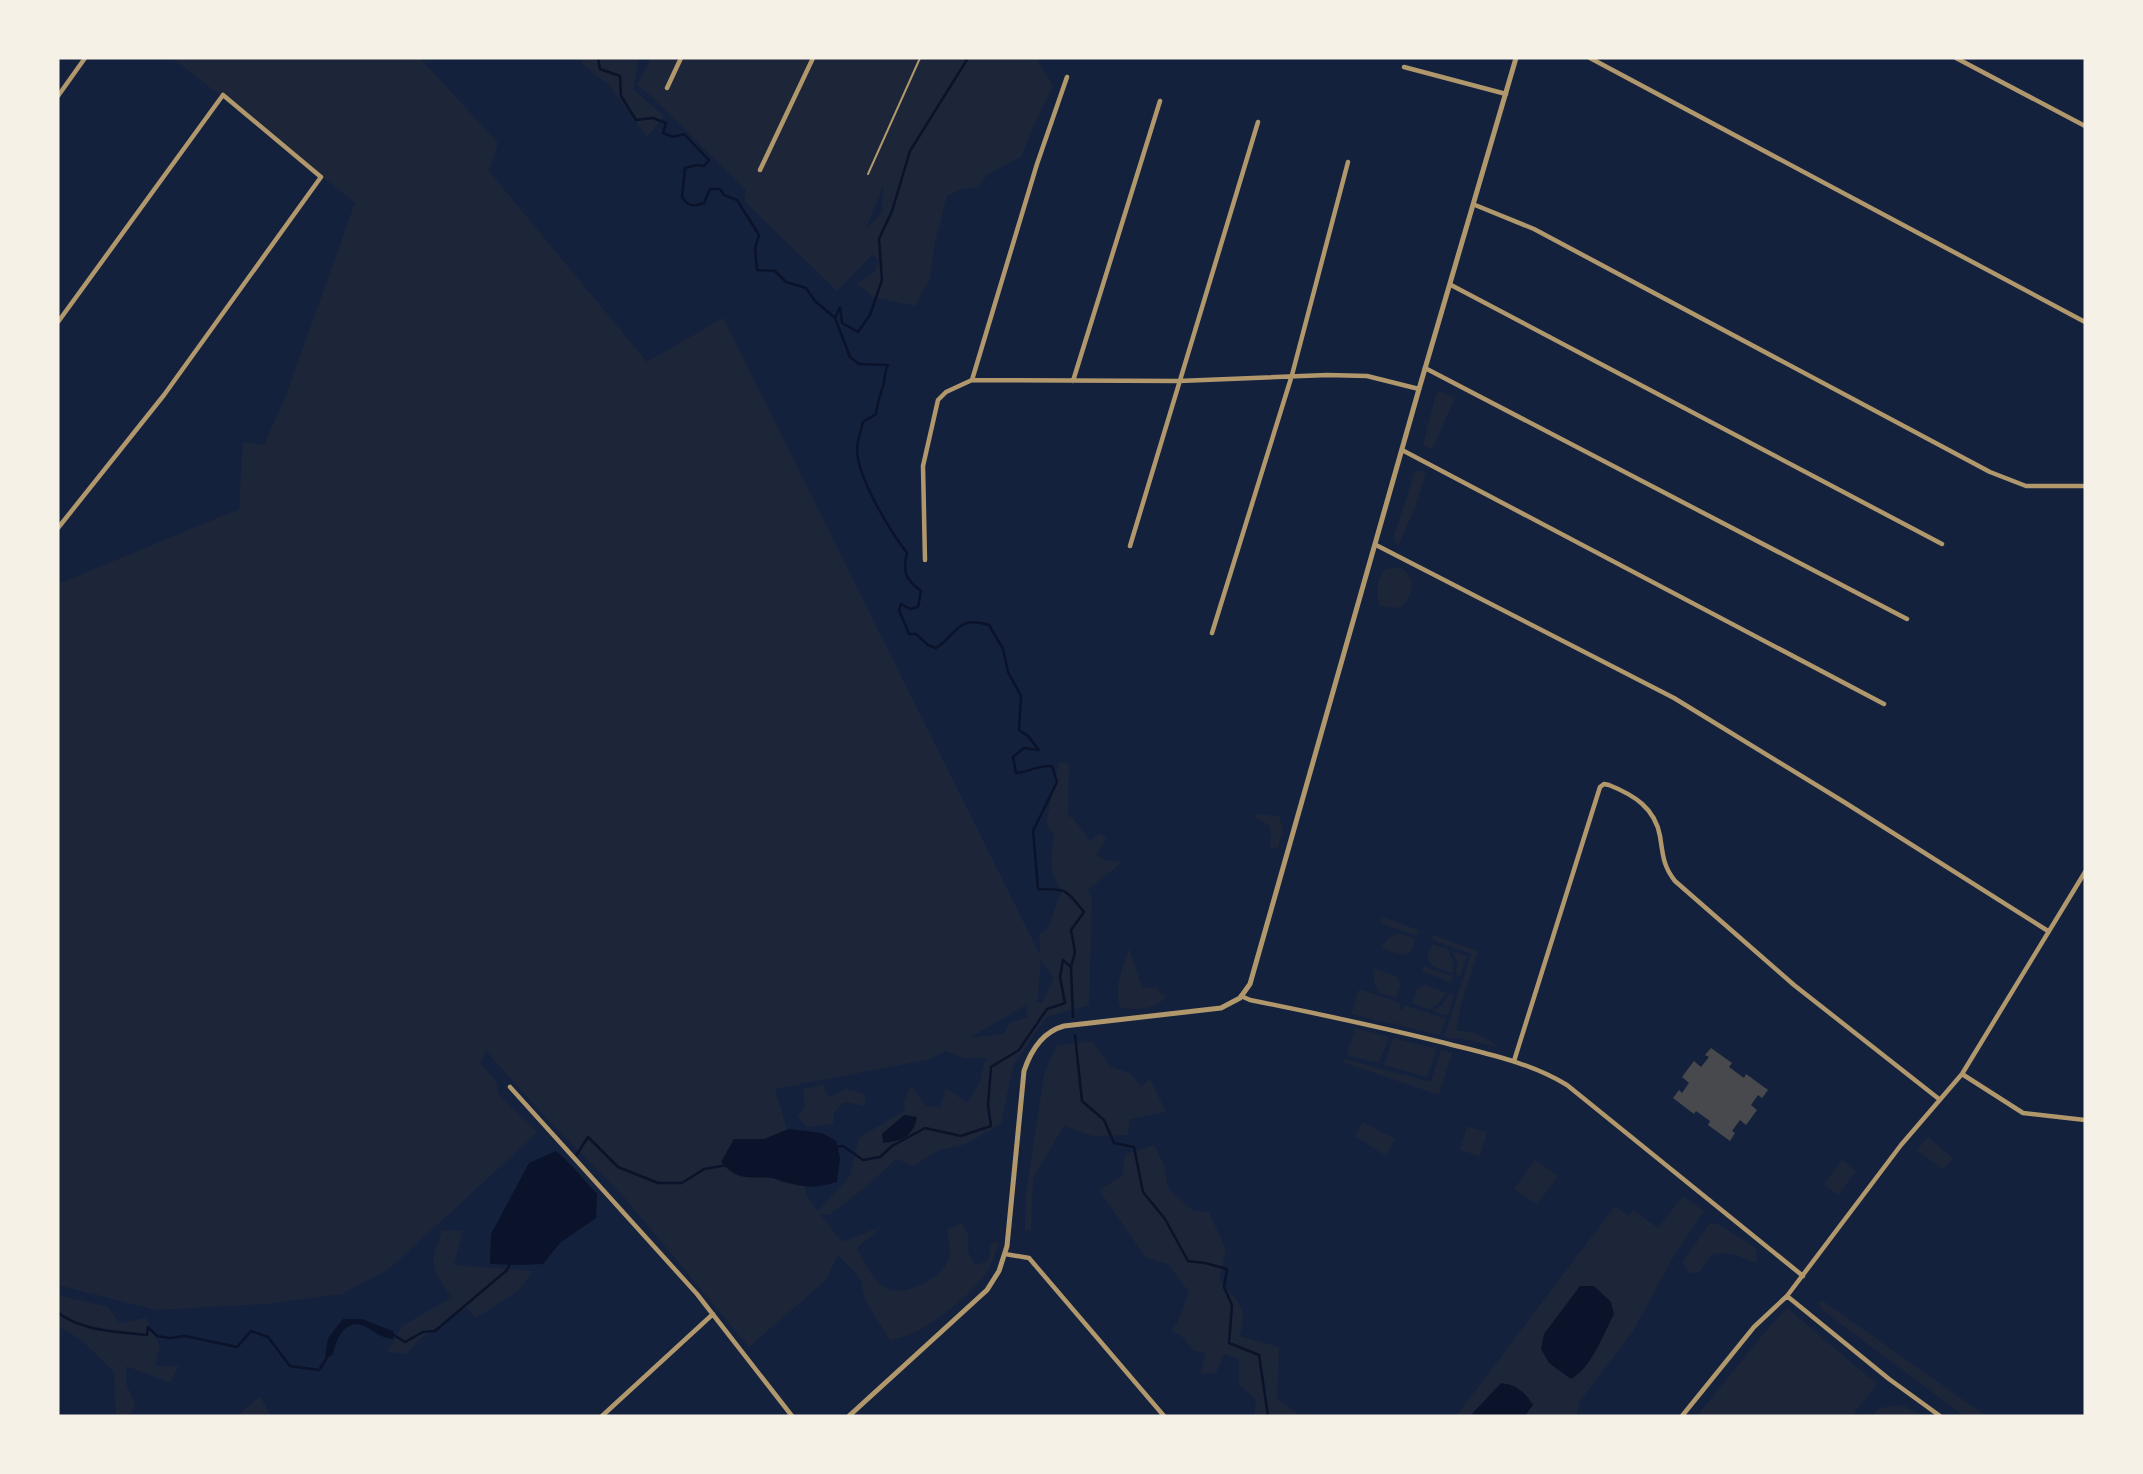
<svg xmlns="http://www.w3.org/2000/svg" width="2143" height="1474" font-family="Mulish,sans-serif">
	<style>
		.green { fill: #1d2539; fill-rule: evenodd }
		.water { fill: #0b132b }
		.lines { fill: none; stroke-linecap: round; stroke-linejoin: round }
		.stream { stroke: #0b132b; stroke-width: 2.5 }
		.building { fill: #48494c }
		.service { stroke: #b1986c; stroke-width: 2 }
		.minor { stroke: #b1986c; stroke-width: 4.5 }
		.tertiary { stroke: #b1986c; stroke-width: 5 }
	</style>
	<rect width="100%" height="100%" fill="#14213d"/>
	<path class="green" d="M173,58h247l78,85 -9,28 158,191 76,-44 317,637 -1,-21 9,-6 14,-39c-15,-12 -10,-36 -8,-54l-8,-11 13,-62 10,2 -1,52 5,2 17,23 9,-7 8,4 -11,16 8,6 18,2 -34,28 4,9 -3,106 -43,12 -33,49 -12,58 -35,20 -29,7 -23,15 -18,-7 -29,27 -38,29 -9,-1 21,27c8,0 29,-11 40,-14l-24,21c7,14 15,32 29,40 19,10 59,-11 63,-31 2,-8 -1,-20 -2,-28l15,-6 6,12v17l7,13 13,-4 3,-18 8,-1c-4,13 -9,29 -19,39 -20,23 -60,55 -90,59l-24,-38 -6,-24 -22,-23 -12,25 -77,67 -127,-152 -76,-77 -60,-67 -6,12 16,18 3,14 39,37 -149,137 -47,25 -75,10 -111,6 -98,-25v-701l181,-75 4,-67 21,3 21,-47 70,-195zM1041,958l1,5 12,15 -12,25 -6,-2 2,-3zM1026,1005l2,12 -19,6 -5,11 -35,4zM945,1051l20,7h22l-3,6 -4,18 -13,21 -21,-15 -6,20 -14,-2 -15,-20 -7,15 1,9 -46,28 -9,38 -32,35 -11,-15 -32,-107 156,-30z
		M580,58l58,1 -4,31 30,26 -17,21 -38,-52 -26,-20z
		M651,58h385l17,28 -22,46 -10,25 -33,17 -10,13 -16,2 -15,7 -12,46 -5,36 -15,28 -42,-9 -16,-13 16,-11 7,-13 -8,-5 -35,36 -93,-90 2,-11 -94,-93 -15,-12zM883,187l-1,26 -16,16 16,-41z
		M1439,391l14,6 1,3 -22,50 -9,-5 12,-47z
		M1415,471h8l3,2 -11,35 -17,38 -3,-4 -1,-6z
		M1400,567c17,10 14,29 0,41l-21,-2c-2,-14 -3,-25 6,-37z
		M1257,814l22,2 4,13 -5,19 -8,1 1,-15 -2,-9 -13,-7 -1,-2z
		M1382,917l96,34 -17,54 -5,26c11,-2 33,5 41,16l-42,-10 -1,2 -10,-2 27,-83 -39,-14 1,-4 -14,-5 -2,5 -37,-13z
		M1398,933l17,6 -4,13 -8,3 -22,-7 7,-10z
		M1432,944l16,5 5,13v12l-21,-8 -5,-9z
		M1129,948l13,39 14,1 10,9c-12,14 -28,12 -45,11 -9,-18 3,-42 8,-60z
		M1452,951l15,5 -7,20 -4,-1 1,-13z
		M1423,966l30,10 -2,6 -28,-10z
		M1373,968l23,8 5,8 -5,14 -17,-6 -5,-11z
		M1425,985l22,8 -9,11 -9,6 -17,-7 5,-14z
		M1359,989l42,14 -2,7h3l2,-5 42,14 -6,16 -43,-10 -3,-3 -1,2 -42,-10z
		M1449,994l5,1 -7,21 -15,-5 10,-6z
		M1355,1028l34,9 -10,26 -32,-8z
		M1393,1038l44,11 -10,28 -43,-12z
		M1092,1041l19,26 19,6 11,14 9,-8 16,33 -36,7 -2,16 -35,1 -29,-10 -31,52 -2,52 -6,1 1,-37 18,-119 12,-29z
		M1441,1050l11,3 -13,42 -97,-33 2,-3 87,23z
		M823,1085l6,12 17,-8 19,5v12l-21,-4 -10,11 -1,11 -27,3 -8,-11 7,-9 -2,-18z
		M1363,1122l32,17 -9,17 -31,-20z
		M1467,1126l20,6 -7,24 -20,-6z
		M1928,1137l25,21 -10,12 -26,-20z
		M1154,1145l10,19 4,24 24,22 17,2 17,38 -7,30c18,20 31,28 20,56l40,11 -2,51 23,18h-46l2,-17 -17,-14v-26l-15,-5 -8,19 -15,1 5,-22 -12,-1 -9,-12 -14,-9 7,-8 11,-30 -21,-28 -22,-6 -47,-68 23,-14 3,-22z
		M1535,1160l23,16 -21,29 -23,-16z
		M1842,1160l14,11 -18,24 -14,-11z
		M1683,1196l21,15 -33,50 -39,72 -53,69 -2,14h-121l159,-210 13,10 5,-6 25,18z
		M1710,1223l8,1 38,24 1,16c-17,-7 -27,-14 -46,-9l-11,16 -8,3 -7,-6 -2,-7z
		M442,1230l21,1 -9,34 79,6 -15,20 -42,27 -9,-10 -46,30 -15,16 -19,-2 15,-26 50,-29c-23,-31 -22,-30 -10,-67z
		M58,1295l50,12 12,16 26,-5 14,28 -5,20h24l-9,17 -44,-17v17l9,21 -5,12h-14l-2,-44 -34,-33 -22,-13z
		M1822,1300l164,116h-22l-142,-106 -4,-7z
		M1787,1308l90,76 -25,32h-155l68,-84z
		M260,1396l11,20h-34z
		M1904,1405l17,11h-48l6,-8z"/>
	<path class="water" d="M904,1115l13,2c-4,20 -15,24 -34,26l-1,-9z
		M789,1129l33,4 14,8 4,17 -3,24c-20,6 -29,6 -49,1 -6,-1 -11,-4 -16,-5 -22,-2 -34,4 -51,-16l13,-23h30z
		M556,1151l14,13 27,30 -1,24 -36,25 -17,21 -23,1 -30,-1 1,-30 38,-71z
		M1580,1286h14l17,16 3,12c-10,19 -23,55 -43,65l-22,-16 -8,-14 3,-15z
		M343,1319h19l31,12v8c-14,-1 -20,-10 -32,-14 -17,-5 -26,17 -28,30l-8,2 3,-19z
		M1501,1383c16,2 24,9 32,22l-8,11h-55z"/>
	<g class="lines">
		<path class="stream" d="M598,58l2,11 20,7 1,20 15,24 17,-2 13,5 -3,10 10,4 11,-3 25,26 -5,6 -7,-1 -12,3 -3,29c6,9 11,10 22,6l6,-14h10l4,6 13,5 22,35 -4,13 2,22 18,1 11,11 20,6 9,13 20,17 15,39 9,7 29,1c-5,9 -2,16 -6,24 -3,11 -5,14 -6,25l-13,8c-2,9 -6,19 -6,27 0,28 33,82 50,104 -5,19 -1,27 14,38l-3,16 -8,2 -9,-5 -2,6 10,24h7l12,11 8,3c22,-14 20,-33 53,-23l14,24 5,23 13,24 -2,34 9,6 11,14 -15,-2 -11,9 3,16c14,-1 21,-8 36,-7l5,16 -24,49 5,58c30,0 27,0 46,23l-13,18 4,22 -4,15 2,50
			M835,318l5,-11 2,16 16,9 12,-17 12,-35 -3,-41 13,-28 18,-60 58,-93
			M1075,1035l7,66 22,19 10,23 20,4 9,45 22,27 23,42 17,2 22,6 -3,18 8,18 -3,38 30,12 9,61
			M834,1147l9,-1 20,14 17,-3 12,-11 33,-18 36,8 30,-10 -3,-21 3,-38 28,-17 28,-41 18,-6 -5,-26 3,-17 8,7
			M577,1154l11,-17 30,30 40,16h24l22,-14 23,-4
			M58,1313c28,19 56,18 89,22l1,-8 9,9 13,2 15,-2 52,11 14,-16 17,6 22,29 29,4 11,-17
			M392,1334l13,8 18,-10 12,-1 72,-61 4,-8"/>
	</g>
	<path class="building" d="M1711,1048l21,15 -3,4 15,11 2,-4 22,16 -6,8 -4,-3 -7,10 6,5 -11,15 -6,-5 -8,11 3,2 -5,8 -22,-16 2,-4 -14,-10 -2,3 -21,-16 6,-8 3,3 7,-10 -7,-6 12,-16 7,6 8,-10 -4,-2z"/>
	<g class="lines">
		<path class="service" d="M868,174l52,-116"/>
		<path class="minor" d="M1590,58l495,264
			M1956,58l129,68
			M1404,67l102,27
			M667,88l14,-30
			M58,96l27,-38
			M760,170l53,-112
			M1475,205l59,24 456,243 36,14h59
			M1451,285l491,259
			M58,322l165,-227 98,82 -157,218 -106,133
			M1425,368l482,251
			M972,380l65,-216 30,-87
			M1073,381l87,-280
			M1402,450l482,254
			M1376,545l298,153 170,104 204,129
			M1130,546l128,-424
			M925,560l-2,-94 15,-66 8,-8 26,-12 207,1 148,-6 40,1 52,13
			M1212,633l80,-258 56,-213
			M1241,996l9,4c65,13 130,27 195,43 42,11 84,19 122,42l236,191
			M1514,1061l86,-274 4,-3 5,1c25,10 46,23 51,51 3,19 3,30 15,45l119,104 145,114
			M1962,1074l61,39 62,7
			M510,1087l187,207 95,122
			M1005,1254l24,4 135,158
			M1787,1296l102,83 51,37
			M602,1416l111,-102
			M1682,1416l72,-89 33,-31 114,-151 61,-71 123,-202"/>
		<path class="tertiary" d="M849,1416l138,-126 12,-19 8,-25 17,-175c7,-21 18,-39 40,-45l157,-18 19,-10 10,-14 169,-595 97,-331"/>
	</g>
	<rect width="2143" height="1474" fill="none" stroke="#f6f1e7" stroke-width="119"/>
</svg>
